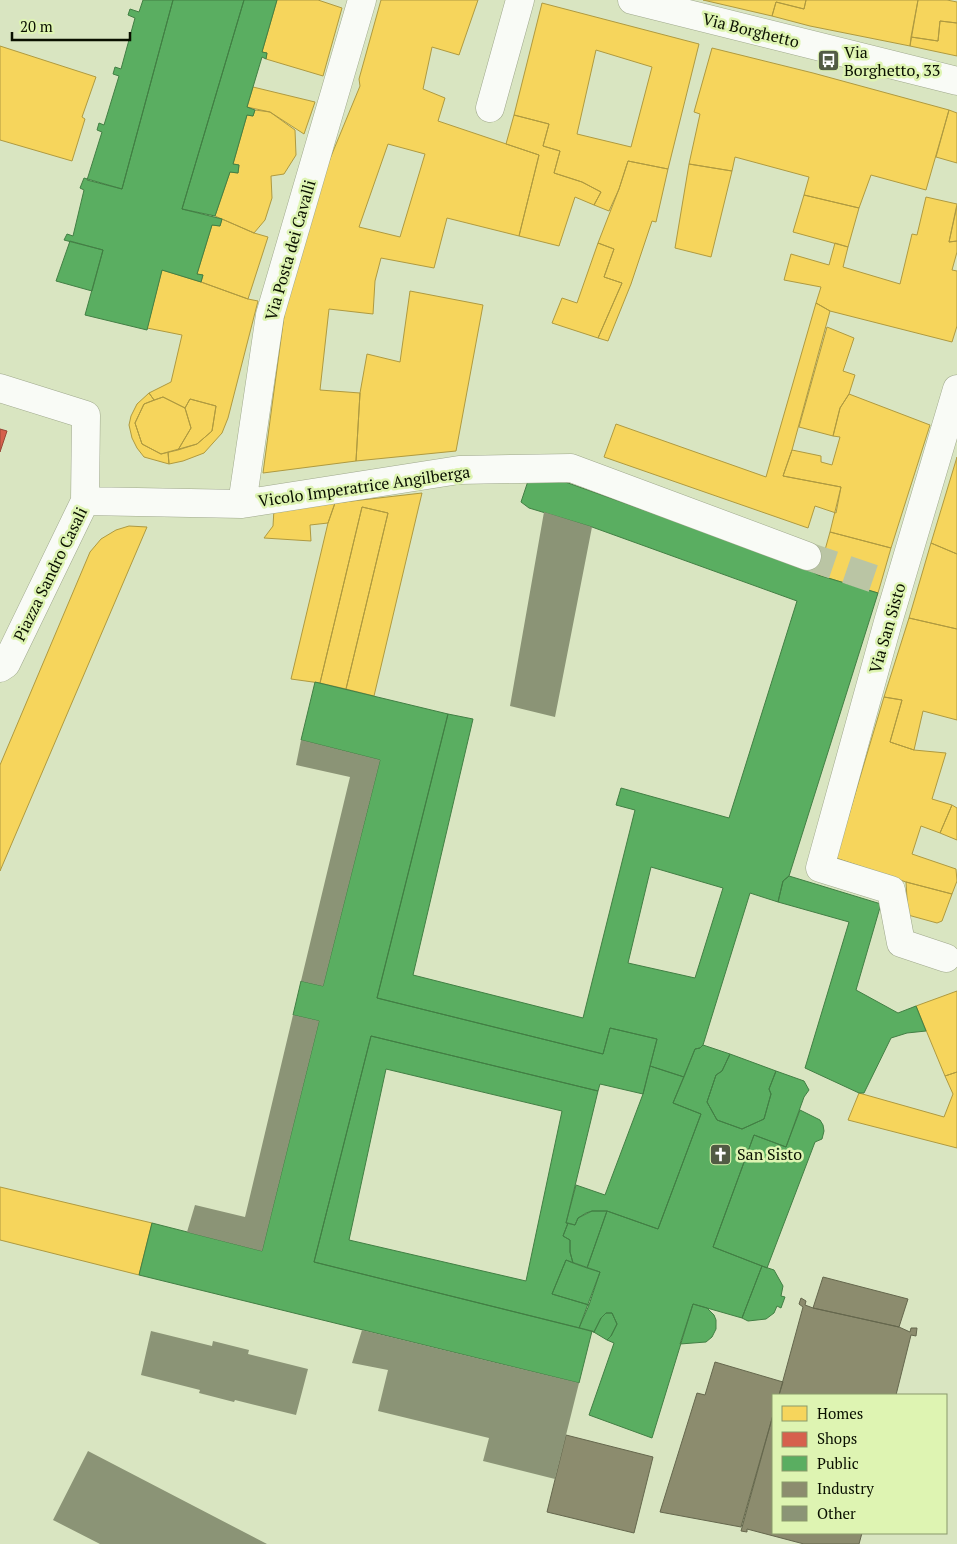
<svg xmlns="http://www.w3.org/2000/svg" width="957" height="1544" font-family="'PT Serif',serif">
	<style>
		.homes { fill: #f6d55c; stroke: #af9a40; fill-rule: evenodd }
		.shops { fill: #d6604d; stroke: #994836 }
		.public { fill: #5aae61; stroke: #427f44; fill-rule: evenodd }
		.industry { fill: #8c8c6e; stroke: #65674d }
		.building { fill: #8b9476 }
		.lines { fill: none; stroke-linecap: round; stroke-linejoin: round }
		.minor-tunnel { stroke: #bac5a4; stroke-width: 28; stroke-dasharray: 28 14; stroke-linecap: butt }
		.minor-casing { stroke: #9fa88c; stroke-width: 29 }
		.minor { stroke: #f9fbf6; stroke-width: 28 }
		.labels { text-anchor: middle; stroke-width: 5; stroke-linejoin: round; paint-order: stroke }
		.street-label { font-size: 16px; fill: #0a1000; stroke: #def4b2 }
		.poi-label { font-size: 16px; fill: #0a1000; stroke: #def4b2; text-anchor: start }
	</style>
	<rect width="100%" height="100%" fill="#d9e5c1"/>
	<path class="homes" d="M277,0h41l24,8 -19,68 -57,-17 1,-6 -5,-1z
		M381,0h97l-19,55 -27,-8 -9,42 22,9 -7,23 101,34 -20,81 -72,-18 -13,50 -53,-10 -6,23 -2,33 -44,-5 -9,81 40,3 -4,68 -93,12 22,-164 21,-92 54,-131 -1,-7zM388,144l37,10 -25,83 -41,-10z
		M703,0h103l-2,9 -28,-7 -4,14z
		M806,0h112l-8,46 -100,-20 -38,-10 4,-14 28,7z
		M918,0h29l10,2v21l-17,-2 -2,20 -27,-4z
		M542,3l157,41 -31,125 -40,-8 -9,28 -10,22 -15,-6 7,-13 -19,-10 -28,-9 6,-22 -17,-5 6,-22 -35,-9zM596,50l56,17 -21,80 -54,-13z
		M940,21l17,2v33l-47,-10 1,-9 27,4z
		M0,46l96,31 -14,40 3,2 -13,42 -72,-21z
		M712,48l101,25 136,37 -23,80 -55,-15 -12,33 -55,-13 5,-18 -74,-20 -3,14 -43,-7 11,-50 -6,-2z
		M253,87l62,15 -11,32 -34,-22 -23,-5z
		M255,110l15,2 25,18 1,25 -12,19 -13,2 1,22 -7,22 -11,13 -39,-17 15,-44 8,1 1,-8 -6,-1 14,-49 6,1z
		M949,110l8,3v50l-21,-6z
		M514,115l35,9 -6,22 17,5 -6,22 28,9 19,10 -7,13 -19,-8 -16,49 -40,-10 20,-81 -33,-11z
		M628,161l40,8 -12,53 -4,-1 -21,63 -23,57 -10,-3 24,-55 -18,-6 10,-28 -16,-6 21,-54z
		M689,164l43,7 -21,86 -36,-9z
		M804,195l55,13 -11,39 -55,-15z
		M926,197l31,7 -8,38 8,-1v11l-5,18 5,1v55l-5,16 -122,-31 -14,-8 5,-16 -37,-7 7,-26 38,11 6,-22 13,4 -5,20 57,17 12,-50 5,1z
		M957,206v35l-8,1z
		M222,219l32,14 14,4 -20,62 -47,-17 2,-7 -6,-1 15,-49 8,1z
		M598,243l16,6 -10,28 18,6 -24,55 -46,-15 10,-25 15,5z
		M162,270l39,12 47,17 10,2 -30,117 -6,15 -18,20 -21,8 -14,3 -1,-12 29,-8 15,-13 4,-25 -26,-7 -5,9 -22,-11 -9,3 -5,-7 22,-11 11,-47 -35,-7z
		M410,291l73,14 -27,146 -100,10 4,-68 7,-39 33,8z
		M816,303l14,8 -38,139 -9,26 58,11 -5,26 -21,-7 -7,22 -204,-71 12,-33 150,53z
		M827,327l27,11 -11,33 12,4 -6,19 -9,14 -7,28 -34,-9z
		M149,393l5,7 -10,4 -9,19 7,21 19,10 7,-2 1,12 -25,-7 -7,-9 -5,-10 -3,-13 2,-9 6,-12z
		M849,394l81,31 -39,123 -61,-16 11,-45 -58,-11 9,-26 29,6v6l11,3 8,-28 -7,-1 7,-28z
		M163,397l22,11 6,20 -13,22 -17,4 -19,-10 -7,-21 9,-19z
		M190,399l26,7 -4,25 -15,13 -19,6 13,-22 -6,-20z
		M957,457v97l-26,-11z
		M422,493l-48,203 -28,-7 42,-176 -26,-6 -42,176 -29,-4 37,-156 7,-20z
		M335,503l-7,20 -18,2 1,16 -47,-3 9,-12 1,-17z
		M362,507l26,6 -42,176 -26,-6z
		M129,526l18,1 -147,344v-106l90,-213 11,-13 15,-9z
		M830,532l61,16 -13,45 -60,-18z
		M931,543l26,11v75l-48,-11z
		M909,618l48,11v91l-34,-9 -9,39 -24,-8 12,-42 -18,-3z
		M884,697l18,3 -12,42 24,8 32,3 -14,46 20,6 -12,28 -19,-7 -9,28 44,15 1,12 -5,13 -46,-12 -70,-24z
		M952,805l5,3v32l-17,-7z
		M906,882l46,12 -10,27 -5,2 -29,-8z
		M957,991v81l-12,4 -29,-70z
		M957,1072v76l-109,-28 11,-27 85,24 9,-23 -8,-18z
		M0,1187l152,36 -13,52 -139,-35z"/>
	<path class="shops" d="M0,429l7,2 -7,21z"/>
	<path class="public" d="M143,0h30l-51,189 -35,-9 15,-48 -5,-2 2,-7 5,2 15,-49 -6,-2 2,-7 6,2 14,-51 -7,-3 2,-6 9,3z
		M173,0h71l-62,209 40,10 -2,7 -8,-1 -15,49 6,1 -2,7 -39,-12 -15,60 -62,-15 18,-65 -39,-10 3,-6 6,2 11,-46 -4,-2 4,-10 38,11z
		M244,0h33l-15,52 5,1 -1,6 -4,-2 -15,50 8,3 -2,6 -6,-1 -14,49 6,1 -1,8 -8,-1 -15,44 -33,-7z
		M70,241l33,9 -11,41 -36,-10z
		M554,478l250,89 14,8 60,18 -89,283 -6,5 -5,21 -28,-9 -47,152 -3,3 -5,1 -11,28 -34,-11 7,-27 -47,-11 -7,26 -226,-56 71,-284 25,5 -60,256 170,43 52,-208 -19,-5 5,-17 108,30 68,-217 -205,-74 -63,-19 -8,-6 7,-21zM651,867l72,21 -28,90 -67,-15z
		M315,682l133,32 -71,284 226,56 7,-26 47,11 -14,55 -43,-10 -2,7 -227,-55 -57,226 278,69 -13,52 -440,-108 13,-52 110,28 57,-230 -26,-6 8,-34 22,5 57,-226 -79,-20z
		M789,876l92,28 -25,86 42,23 18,-7 10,25 -19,2 -16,5 -27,55h-5l-54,-25 44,-146 -71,-20 5,-21z
		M371,1036l227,55 -32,132h2l-5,13 7,4v12l3,11 -7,-3 -14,34 37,11 -10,23 -265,-66zM386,1069l176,42 -36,170 -177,-41z
		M703,1045l27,9 -8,17 -6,4 -9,27 10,18 25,9 22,-10 7,-25 -2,-5 7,-18 28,10 5,9 -5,7 -18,50 -32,-12 -41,112 49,19 -20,52 -49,-14 -41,134 -63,-23 25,-72 -7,-3 4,-4 6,-12 -5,-11h-6l-5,5 -7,14 -15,-4 21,-56 -13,-4 20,-57 51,18 43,-115 -28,-11 22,-54 5,-1z
		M730,1054l46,17 -7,18 2,5 -7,25 -22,10 -25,-9 -10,-18 9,-27 6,-4z
		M650,1066l34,11 -11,26 28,11 -43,115 -51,-18h-15l-6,2 -8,5 -3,7 -9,-2 10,-38 29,10 38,-101z
		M800,1110l20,10 3,5 1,6 -2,8 -7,3 -48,126 -54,-21 41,-112 32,12z
		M592,1211h15l-20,57 -14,-5 -3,-11v-12l-7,-4 5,-13 7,2 3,-7z
		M566,1260l34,12 -11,33 -37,-11z
		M762,1266l12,4 9,16 -2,10 4,1 -4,11 -4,-2 -3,7 -8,6 -18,2 -6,-3z
		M693,1304l14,4 7,7 2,5v9l-4,8 -6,5 -26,2z
		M606,1313h6l5,11 -6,12 -4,4 -15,-9 2,1 7,-14z"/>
	<path class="industry" d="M823,1277l85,22 -9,28 -86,-19z
		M801,1298l5,3 -1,4 8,3 86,19 11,5 1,-4h6l-1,8 -5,-1 -15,60h-117l24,-88 -4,-3z
		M715,1362l68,20 -4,13h-6v20l-32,112 -81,-15 37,-119 8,2z
		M773,1415v118h89l-3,11h-55l-57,-15v3l-6,-1z
		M566,1435l87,22 -19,76 -87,-21z"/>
	<path class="building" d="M544,512l48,15 -37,190 -45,-11z
		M301,740l79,20 -57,226 -22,-5 49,-204 -54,-12z
		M293,1015l26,6 -57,230 -75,-19 8,-27 50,12z
		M362,1330l217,53 -24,96 -72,-18 6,-23 -111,-27 10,-41 -36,-7z
		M151,1331l61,15 1,-5 36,9 -1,4 60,15 -12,46 -61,-15 -1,2 -35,-9 1,-3 -59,-15z
		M88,1451l179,93h-167l-47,-24z"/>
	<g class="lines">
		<path class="minor-tunnel" d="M807,556l91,31"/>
		<defs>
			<path id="minor" d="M632,0l325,81
				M490,108l30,-108
				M0,388l86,27 -1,86 -79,163 -6,4
				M85,501l157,3 217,-34 112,-2 236,88
				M242,504l28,-189 92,-315
				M946,958l-45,-15 -10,-53 -71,-22 68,-246 69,-233"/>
		</defs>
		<use href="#minor" class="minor-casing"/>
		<use href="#minor" class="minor"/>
	</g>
	<defs>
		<symbol id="bus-square" viewBox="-11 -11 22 22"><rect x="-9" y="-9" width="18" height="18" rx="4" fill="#525b44" stroke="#def4b2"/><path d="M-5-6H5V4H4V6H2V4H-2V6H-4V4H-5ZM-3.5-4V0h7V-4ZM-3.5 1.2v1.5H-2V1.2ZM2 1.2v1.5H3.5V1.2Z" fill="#fff"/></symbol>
		<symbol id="church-square" viewBox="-11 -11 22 22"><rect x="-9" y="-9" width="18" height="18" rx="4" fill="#525b44" stroke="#def4b2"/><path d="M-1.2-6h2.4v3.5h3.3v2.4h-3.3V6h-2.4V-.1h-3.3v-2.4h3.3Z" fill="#fff"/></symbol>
	</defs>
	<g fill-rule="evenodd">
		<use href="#bus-square" x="816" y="48" width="25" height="25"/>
		<use href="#church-square" x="708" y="1142" width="25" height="25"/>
	</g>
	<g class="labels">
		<g class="street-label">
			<text transform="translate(751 30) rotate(14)" y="6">Via Borghetto</text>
			<text transform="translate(290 250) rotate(-74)" y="6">Via Posta dei Cavalli</text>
			<text transform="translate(364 486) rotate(-8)" y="6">Vicolo Imperatrice Angilberga</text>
			<text transform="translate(50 574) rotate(-64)" y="6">Piazza Sandro Casali</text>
			<text transform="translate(887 628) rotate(-74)" y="6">Via San Sisto</text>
		</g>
		<g class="poi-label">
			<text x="844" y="58">Via<tspan x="844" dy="18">Borghetto, 33</tspan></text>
			<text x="737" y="1160">San Sisto</text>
		</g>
	</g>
	<rect x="772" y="1394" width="175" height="140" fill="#def4b2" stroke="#89996b"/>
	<rect x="782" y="1406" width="25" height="15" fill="#f6d55c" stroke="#89996b"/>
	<text x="817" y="1419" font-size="15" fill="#0a1000">Homes</text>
	<rect x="782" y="1432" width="25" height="15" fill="#d6604d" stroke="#89996b"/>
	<text x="817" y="1444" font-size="15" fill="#0a1000">Shops</text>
	<rect x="782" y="1456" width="25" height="15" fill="#5aae61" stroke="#89996b"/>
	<text x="817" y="1469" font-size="15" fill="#0a1000">Public</text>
	<rect x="782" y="1482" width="25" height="15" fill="#8c8c6e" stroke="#89996b"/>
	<text x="817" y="1494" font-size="15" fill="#0a1000">Industry</text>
	<rect x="782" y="1506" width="25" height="15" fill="#8b9476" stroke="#89996b"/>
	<text x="817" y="1519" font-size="15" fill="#0a1000">Other</text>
	<path d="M12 32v8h118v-8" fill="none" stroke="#0a1000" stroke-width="2.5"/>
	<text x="20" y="32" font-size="15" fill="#0a1000" stroke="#def4b2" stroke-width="4" paint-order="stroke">20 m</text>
</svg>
